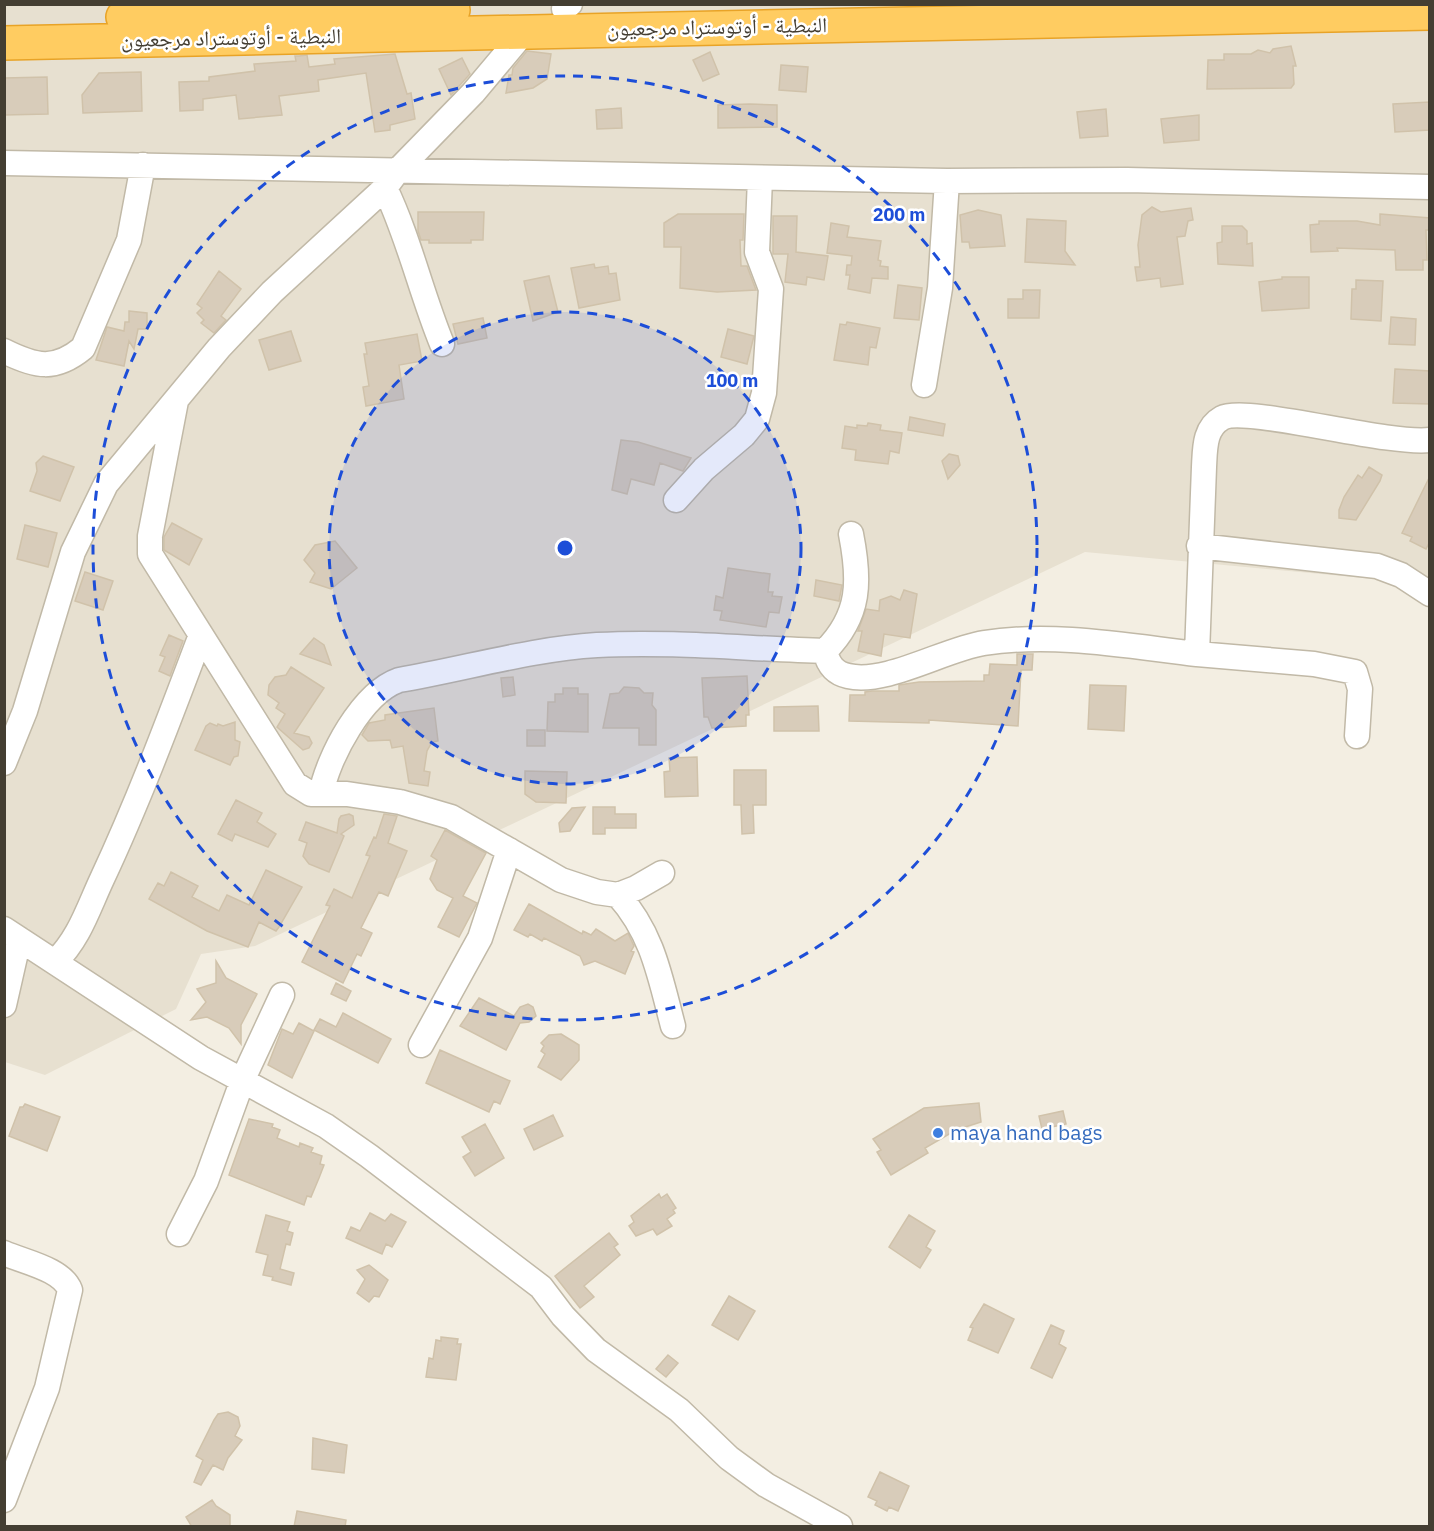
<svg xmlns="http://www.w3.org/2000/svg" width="1434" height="1531" font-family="'IBM Plex Sans','Noto Naskh Arabic',sans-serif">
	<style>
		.residential { fill: #e7e0d0 }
		.building { fill: #d8ccba; stroke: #d0c2aa; stroke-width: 1.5 }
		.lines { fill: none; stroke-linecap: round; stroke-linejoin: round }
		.minor-casing { stroke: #c1b9a7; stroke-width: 27 }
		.highway-casing { stroke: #e8a327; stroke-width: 36 }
		.minor { stroke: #fff; stroke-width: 24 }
		.highway { stroke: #ffcc61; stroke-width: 33 }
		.ring { fill: none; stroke: #1d4ed8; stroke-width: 3; stroke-dasharray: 10 8 }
		.shop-dot { fill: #3f7fe0; stroke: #fff; stroke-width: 2 }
		.labels { text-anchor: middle; stroke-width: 5; stroke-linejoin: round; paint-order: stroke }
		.street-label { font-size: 21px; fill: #443e32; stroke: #fff }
		.shop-label { font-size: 21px; fill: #366cbe; stroke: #fff; text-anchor: start }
		.centre { fill: #1d4ed8; stroke: #fff; stroke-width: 3 }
		.ring-label { font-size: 18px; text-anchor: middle; font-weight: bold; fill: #1d4ed8; stroke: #fff; stroke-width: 5; stroke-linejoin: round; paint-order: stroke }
	</style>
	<rect width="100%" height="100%" fill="#f3eee2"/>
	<path class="residential" d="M5,5h1424v579l-344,-32 -830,394 -54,8 -25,55 -131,66 -40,-13z"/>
	<path class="building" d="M1291,46l5,20h-3l1,18 -3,4 -84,1 1,-29h16v-6h27l7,-4 12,3 3,-4z
		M527,51l24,3 -4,25 -14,9 -27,5 3,-18h3l1,-7z
		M710,52l9,22 -16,7 -10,-21z
		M395,54l12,40 4,-1 4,26 -25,6v5l-15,2 -9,-59 -48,7 1,11 -40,5 3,19 -43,4 -3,-24 -33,4v11l-23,1 -1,-29 30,-1v-4l46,-6 -1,-7 42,-3 -1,-5h4l8,-1 2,12 26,-3 -1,-5z
		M462,58l8,16 -19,21 -12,-26z
		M781,65l27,2 -2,25 -27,-2z
		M141,72l1,39 -59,2 -1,-18 17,-22z
		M47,77l1,37 -44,1v-37z
		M1430,102v28l-35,2 -2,-28z
		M750,104l27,1v22l-59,1v-23z
		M621,108l1,20 -25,1 -1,-19z
		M1106,109l2,27 -28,2 -3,-26z
		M1199,115v25l-35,3 -3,-24z
		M1152,207l9,5 30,-4 2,12 -5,1 -3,15 -8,1 6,47 -22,3 -1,-9 -23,3 -2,-14h5l-2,-22 4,-30z
		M978,210l23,5 4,31 -35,2 -1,-6h-7l-2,-27z
		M418,212h66l-1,28h-12v3h-42v-3h-8l-3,-9z
		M678,214h66l-1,26h-3l1,26h6l9,24 -39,2 -37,-4 1,-41h-17v-24z
		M1380,214l50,4v12h-4l1,30h-4v10h-27l-1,-20 -58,-2 1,3 -27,1 -1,-27 9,-1v-3h38l23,4z
		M773,216h24l-1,36 32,4 -4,24 -17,-3 -1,8 -21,-3 3,-28h-15z
		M1027,219l39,2 -1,30 10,14 -50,-3z
		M831,223l18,3 -2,11 34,4 -3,19 3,1 -1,5 8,1v12l-16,-1 -2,15 -22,-4 2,-14h-4l1,-10h4l1,-9 -25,-3z
		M1222,226h20l5,5v13l5,-1 1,23 -35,-2 -1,-21 5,-1z
		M594,264l1,4 13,-2 1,8 7,-1 4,27 -41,8 -8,-40z
		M219,271l22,18 -20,27 5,4 -12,13 -13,-10 3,-3 -7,-7 5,-5 -5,-4z
		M549,276l9,36 -25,9 -9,-40z
		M1282,277h27v31l-47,3 -3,-29 23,-3z
		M1356,280l27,1 -2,40 -30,-2 1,-30h4z
		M898,285l24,3 -3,32 -25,-2z
		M1023,290h17l-1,28h-31v-19h15z
		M129,311l18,2v16h-9l-4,20 -5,-8 -5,25 -28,-6 11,-33 17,4 1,-9h4z
		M1391,317l25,2 -1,26 -26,-1z
		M483,318l4,20 -29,6 -5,-20z
		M847,322l33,6 -4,20 -6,-1 -2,18 -34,-5 6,-36 6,1z
		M728,329l26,7 -7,28 -26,-7z
		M291,331l10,30 -32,9 -10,-30z
		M417,334l5,27 -23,4 5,34 -38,7 -3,-19 6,-1 -5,-32h3l-2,-11z
		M1395,369l35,2v33l-37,-1z
		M910,417l35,7 -2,12 -35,-6z
		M868,423l13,2 -1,5 22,3 -3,20 -9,-2 -2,13 -33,-4 1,-10 -14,-2 3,-22 12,2v-3l10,1z
		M621,440l17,2 53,16 -8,13 -23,-8 -6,22 -23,-6 -4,15 -15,-4z
		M949,454l9,2 2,9 -12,14 -6,-18z
		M43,456l31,11 -14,34 -30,-10 7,-20 -1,-8z
		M1369,467l13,8 -2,6 -24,39 -17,-2v-8l5,-13 14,-22 4,3z
		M1430,476v65l-4,8 -16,-8 2,-4 -10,-4z
		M172,523l30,16 -13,26 -25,-15v-13z
		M25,525l32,8 -9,34 -31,-8z
		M335,541l22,27 -26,21 -21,-7 5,-9 -11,-13 11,-15z
		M728,568l42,6 -2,18h5l-1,4 10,1 -3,16 -10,-1 -3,15 -46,-7 2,-9 -8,-1 2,-14 7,2z
		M85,572l28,9 -10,29 -28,-9z
		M816,580l26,5 -3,16 -25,-5z
		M904,590l13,4 -7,44 -26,-4 -3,22 -23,-5 4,-20h-4l8,-22 13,2 1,-11 11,-4 9,4z
		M169,635l14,6 -13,35 -11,-5 6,-14 -5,-2z
		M314,638l10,7 7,20 -31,-11z
		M1017,654h16l-1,16h-11l-3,56 -89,-6v3l-80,-2 1,-26h15v-3l7,-1h27v-6l20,-3 65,-1v-6h5l1,-11 27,1z
		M291,667l33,21 -30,45 15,4 3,6 -3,5 -6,2 -26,-23 8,-13 -9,-6 3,-5 -11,-8 1,-10 6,-8 11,-2z
		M747,676l2,39h-3v11l-34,2 -4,-11h-4l-2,-39z
		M513,677l2,18 -12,2 -2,-19z
		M1090,685l36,1 -2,45 -36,-2z
		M624,687l15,1 5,5h9l-1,12 4,5v35h-17v-17h-36l7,-34 9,-1z
		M563,688h15v6h10v38l-41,-1 1,-29h7v-8h8z
		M818,706l1,25h-45v-24z
		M434,708l4,33 -6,1 -5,9 -3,20 6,1 -2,14 -19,-3 -6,-37 -11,2 -2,-8 -22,1 -6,-6 7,-12 16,-3v-5z
		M235,722v18l5,2 -2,14 -4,1 -4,8 -35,-15 11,-24 4,-3 7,3 1,-2 5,2z
		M527,730h18v16h-18z
		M697,757l1,39 -33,1 -1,-25 6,-1 -1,-13z
		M734,770h32v35h-13l1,28 -12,1 -1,-29h-7z
		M525,771l42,1 -1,31 -30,-1 -11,-8z
		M236,800l26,13 -5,9 19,12 -8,13 -33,-13 -3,7 -14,-7z
		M585,807l-15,24 -10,1 -1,-9 13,-15z
		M593,807h22v7h21v14h-31v6h-12z
		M349,814l4,2 1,9 -13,9 3,2 -15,36 -20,-8 -6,-8 4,-13 -8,-3 7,-18 31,11 2,-14 2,-3z
		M384,814l13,2 -9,27 19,8 -19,45 -9,-4 -18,36 11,5 -11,23 -4,-2 -14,29 -41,-21 28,-56 -4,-1 8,-16 18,9 18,-42 -4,-1 8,-18 2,1z
		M445,830l41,23 -23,43 14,7 -18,34 -21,-10 15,-29 -16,-8 -7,-11 7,-19 -6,-4z
		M266,870l36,17 -23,40 -3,4 -17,-9 -11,25 -41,-16 -58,-32 9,-16 6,3 7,-14 27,14 -6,11 27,14 8,-16 22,10z
		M529,904l53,30 1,-3 8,4 5,-6 19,12 13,-8 6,13 -3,5 3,1 -9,22 -30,-13 -11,4 -4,-9 -36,-18 -2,3 -12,-7 -2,3 -14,-7z
		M216,961l10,17 31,16 -16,31v19l-12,-16 -22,-11 -16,3 15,-18 -9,-13 19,-6z
		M336,983l15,8 -5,10 -15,-7z
		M479,998l35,18 6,-9 8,-3 5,3 3,9 -7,6 -9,1 -14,27 -46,-24z
		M343,1013l48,26 -13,24 -64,-33 6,-11 16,8z
		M299,1023l15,8 -22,47 -24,-13 14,-36 11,5z
		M561,1034l18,11v15l-18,20 -23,-13 7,-13 -4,-3 3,-5 -3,-3 8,-8z
		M440,1050l70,31 -10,23 -6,-3 -5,11 -63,-29z
		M979,1103l2,19 -25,8 -31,18 3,5 -37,22 -14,-23 4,-2 -8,-11 51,-31z
		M25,1104l35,13 -13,34 -38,-15 11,-29h3z
		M1063,1111l3,13 -24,5 -3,-13z
		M553,1115l10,21 -29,14 -10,-21z
		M249,1119l24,5 -1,3 8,3 -3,8 22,9 1,-4 13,5 -2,4 11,4 -2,8 4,1 -5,13 -8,19 -4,-1 -3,9 -75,-30z
		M485,1124l19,34 -29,18 -12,-19 8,-5 -9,-15z
		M659,1194l2,4 6,-4 9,14 -3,2 2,3 -8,6 5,7 -15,9 -4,-6 -17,7 -7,-10 5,-4 -3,-6z
		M370,1213l15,8 6,-7 15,8 -14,25 -6,-3 -4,10 -36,-16 5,-11 9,4z
		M266,1215l24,7 -3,9 6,2 -3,12 -4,-1 -6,25 14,4 -3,12 -19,-5 1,-3 -10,-2 5,-20 -12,-3z
		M909,1215l26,16 -9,16 5,3 -11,18 -31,-21z
		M609,1233l9,11 -4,3 6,8 -36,31 10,11 -14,11 -25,-32z
		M369,1265l19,15 -9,17 -5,-1 -5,6 -12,-9 8,-14 -8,-9z
		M729,1296l26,15 -17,29 -26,-15z
		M984,1304l30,15 -16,34 -30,-13 5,-12 -3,-1z
		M1051,1325l13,6 -5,13 7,4 -14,30 -21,-10z
		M441,1337l17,2 -1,5h4l-5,36 -30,-3 3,-19 4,1 3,-19 5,1z
		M668,1355l10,8 -12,14 -10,-8z
		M228,1412l10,5 2,9 -5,10 7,4 -14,18 -5,12 -10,-5 -12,20 -7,-3 9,-22 -7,-4 18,-36 4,-6z
		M313,1438l34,7 -3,28 -32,-4z
		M880,1472l29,14 -11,25 -9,-4 -2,4 -12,-6 2,-4 -9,-4z
		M212,1500l4,6 14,9v12h-38l-6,-10z
		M297,1511l49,9 -1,7h-51z"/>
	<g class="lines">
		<defs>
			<path id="minor" d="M564,9l6,-5
				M4,163l943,18 180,-1 303,7
				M385,188c24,50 36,105 57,156
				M4,351c32,16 51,20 79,-3l46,-108 14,-75
				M924,385l16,-97 7,-107
				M176,401l-26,135v18l145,230 16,10h36l53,8 51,15 110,63 36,12 21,3 18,-7 26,-15
				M676,500l28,-31 40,-34 13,-16 7,-26 7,-104 -14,-37 3,-74
				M1199,546l178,20 24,9 29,19
				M825,651c3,13 9,22 23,25 38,9 97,-27 136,-33 70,-11 144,3 213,11l7,-187c1,-18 0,-39 18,-49 24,-13 163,27 208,22
				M1197,654l117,10 41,8 5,17 -3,47
				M4,763l21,-52 48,-159 33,-68 113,-136 53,-56 113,-104 14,-19 74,-76 52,-62
				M321,794c7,-37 41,-101 78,-114 66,-11 131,-31 198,-35 76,-4 152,4 228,6 36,-36 35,-71 26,-117
				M618,895c35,39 42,82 55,131
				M4,929l197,129 125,68 43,30 172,131 22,29 33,34 83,60 50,48 37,27 74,41
				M55,962c24,-23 33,-53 47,-83 37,-79 68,-162 99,-244
				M4,1005l15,-66
				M421,1045l59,-107 29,-88
				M179,1234l27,-53 37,-102 39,-84
				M4,1253c20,9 58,16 66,37l-23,98 -43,112"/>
			<path id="highway" d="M123,17l330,-7
				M4,43l1426,-30"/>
		</defs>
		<use href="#minor" class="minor-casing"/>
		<use href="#highway" class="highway-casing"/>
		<use href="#minor" class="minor"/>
		<use href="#highway" class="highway"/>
	</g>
	<circle cx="565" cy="548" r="236" fill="#1d4ed8" fill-opacity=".12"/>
	<g class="ring">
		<circle cx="565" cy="548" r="236"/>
		<circle cx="565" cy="548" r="472"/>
	</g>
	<circle class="shop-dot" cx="938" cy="1133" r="6"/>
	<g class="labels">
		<g class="street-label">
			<text transform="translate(717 27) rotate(-1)" y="7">النبطية - أوتوستراد مرجعيون</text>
			<text transform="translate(231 38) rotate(-1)" y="7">النبطية - أوتوستراد مرجعيون</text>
		</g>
		<g class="shop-label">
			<text x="950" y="1140">maya hand bags</text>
		</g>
	</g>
	<circle cx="565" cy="548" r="9" class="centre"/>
	<g class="ring-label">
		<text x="899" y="221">200 m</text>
		<text x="732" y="387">100 m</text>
	</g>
	<rect width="1434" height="1531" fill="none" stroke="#443e32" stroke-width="12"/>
</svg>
